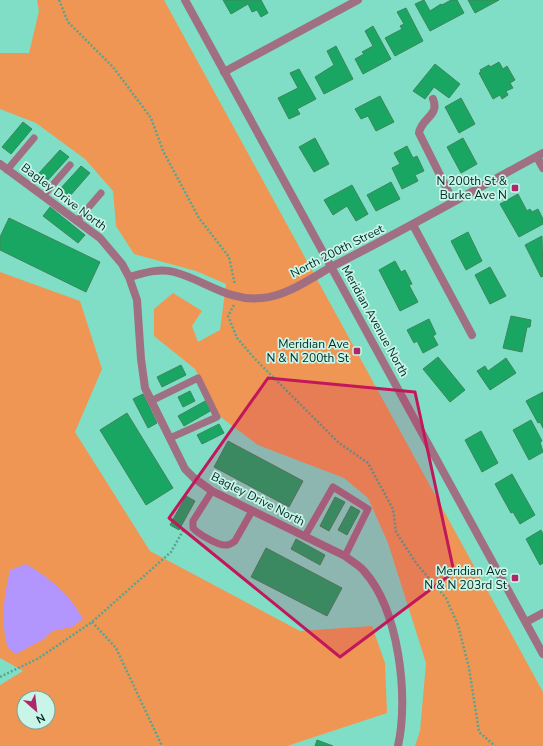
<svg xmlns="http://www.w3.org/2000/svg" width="543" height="746" font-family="'Nunito Sans',sans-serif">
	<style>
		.green { fill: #ef9654; fill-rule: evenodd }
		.water { fill: #b395fe }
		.building { fill: #19a663; stroke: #3e855b }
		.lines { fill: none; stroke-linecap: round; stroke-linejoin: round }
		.path { stroke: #57a491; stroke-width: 2.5; stroke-dasharray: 2 2; stroke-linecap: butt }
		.service { stroke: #a06f81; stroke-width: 7 }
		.minor { stroke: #a06f81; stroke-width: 8 }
		.tertiary { stroke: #a06f81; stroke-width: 8 }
		.marked { fill: #c2185b; fill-opacity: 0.2; stroke: #c2185b; stroke-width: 3; stroke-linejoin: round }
		.poi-dot { fill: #ae276a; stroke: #c9f5e8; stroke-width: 1.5 }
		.labels { text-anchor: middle; stroke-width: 3.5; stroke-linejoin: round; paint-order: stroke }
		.poi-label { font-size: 12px; fill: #002a22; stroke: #c9f5e8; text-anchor: end }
		.street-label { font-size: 12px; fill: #002a22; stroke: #c9f5e8 }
	</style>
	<rect width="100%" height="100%" fill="#80dec6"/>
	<path class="green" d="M37,0h127l379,692v54h-128l5,-15 6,-68 -38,-120 -20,-45 -24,-20 -86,-33 -40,-30 -23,-46 -41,-33v-27l19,-16 29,18 -10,15 6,16 22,-12 6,-46 -30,-13 -62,-17 -18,-28 -3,-35 -28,-32 -49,-36 -36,-14v-56h29l10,-42z
		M0,272l80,29 22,68 -27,63 75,119 150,80 72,-5 13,37 2,50 -100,33h-287v-61l23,-14 -23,-13zM24,698h24v24h-24z"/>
	<path class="water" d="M26,564c25,15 43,29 57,55l-11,8 -20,4 -8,8 -28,15 -8,-6c-8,-27 -4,-51 2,-78z"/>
	<path class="building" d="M223,0h38l7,13 -7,4 -4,-7 -5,2 -4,-8 -17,10z
		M424,0l6,11 11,-7 1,1 9,-5h6l7,13 -34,18 -15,-27z
		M468,0h31l-24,13z
		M406,8l17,33 -28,15 -10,-18 17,-9 -2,-3 4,-2 -7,-12z
		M373,26l18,33 -28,15 -8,-15 9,-5 -2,-2 11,-6 -8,-15z
		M336,46l17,33 -29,15 -9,-17 19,-12 -7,-14z
		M499,62l4,7 4,-3 8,14 -5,3 3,5 -7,3 2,4 -6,4 -2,-4 -7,4 -14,-26 2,-1 -1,-2 9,-5 1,2z
		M435,64l25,20 -11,14 -15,-11 -9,12 -12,-8z
		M299,69l17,30 -19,10 3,5 -11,5 -11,-21 20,-10 -8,-15z
		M380,96l14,26 -18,9 -8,-15 -7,3 -6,-10z
		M461,98l14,26 -16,9 -14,-26z
		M23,122l9,7 -21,25 -9,-7z
		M315,138l14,26 -15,8 -15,-25z
		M463,138l14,26 -16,9 -14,-26z
		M407,146l6,12 4,-2 7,15 -9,4 3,6 -16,8 -10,-21 8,-4 -6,-11z
		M60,150l9,7 -21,23 -9,-7z
		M81,166l9,7 -21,24 -9,-8z
		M391,182l9,17 -24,12 -9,-16z
		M352,185l16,29 -12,7 -9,-15 -14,9 -9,-15z
		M518,194l9,17 3,-2 2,3 6,-3 5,10v5l-24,13 -19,-33z
		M50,207l35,28 -7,8 -35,-27z
		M9,218l91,44 -14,30 -86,-42v-13z
		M468,232l14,29 -16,9 -15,-29z
		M542,236l1,40 -2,1 -16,-32z
		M395,261l6,11 4,-2 7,14 -3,1 9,17 -18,9 -21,-41z
		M490,267l16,29 -16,8 -15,-29z
		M511,316l20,4 -1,7h-3l-5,25 -19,-4z
		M429,319l7,15 -3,2 5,9 -15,8 -6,-12 -3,2 -7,-13z
		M438,357l27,33 -15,12 -27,-33z
		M506,358l10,15 -26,17 -13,-19 8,-5 3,5z
		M181,365l5,10 -24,12 -5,-10z
		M190,391l5,10 -12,6 -5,-10z
		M543,392v36l-3,-6 -2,1 -12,-22z
		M143,394l14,29 -9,5 -15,-29z
		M207,400l5,10 -28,16 -6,-10z
		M127,413l46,75 -27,17 -46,-75z
		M531,420l11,21 -2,1 3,10 -14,8 -16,-30z
		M219,424l5,9 -22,11 -5,-9z
		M481,431l17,32 -16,9 -17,-32z
		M228,441l75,40 -14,26 -75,-40z
		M512,474l23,41 -15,9 -7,-12 -2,1 -16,-29z
		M186,496l9,5 -16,29 -9,-5z
		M335,497l10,5 -16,29 -9,-5z
		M351,506l9,5 -13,24 -9,-5z
		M541,530l2,4v29l-3,2 -14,-26z
		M296,539l29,16 -5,10 -29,-16z
		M266,548l76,40 -15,28 -76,-39z
		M317,740l16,6h-18z"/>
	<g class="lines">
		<path class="path" d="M59,0l9,22 45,45 38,51 12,33 36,67 30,39 6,28
			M234,305l-6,11 9,22 18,21 84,84 29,20 25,46 3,23 20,31 30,35 12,27 11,43 10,64 16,14
			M92,622l24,26 46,98
			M0,677l39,-19 53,-36 79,-70 13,-23"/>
		<path class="service" d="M7,170l27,-32
			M43,196l27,-31
			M77,221l24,-28
			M151,401l47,-23 19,39 -47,21
			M212,491l-19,30v7c5,6 26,18 33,17 4,0 6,-2 9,-4l17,-30
			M305,536l28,-49 35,22 -23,47"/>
		<path class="minor" d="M224,72l134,-72
			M433,99c7,17 -12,19 -14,34l34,68
			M537,157l6,11
			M0,164l100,74 22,26 7,13 8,23 4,59 4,29 40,81 9,9 18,13 133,65c6,5 14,9 19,15 35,39 45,126 34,175
			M413,225l59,110
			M129,277c15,-4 30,-9 45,-5 31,8 54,30 88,26 24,-2 48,-19 69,-31
			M526,622l17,-9"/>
		<path class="tertiary" d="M185,0l358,654
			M331,267c72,-36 141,-76 212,-114"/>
	</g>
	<path class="marked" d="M268,378l147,14 39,180 -114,85 -171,-139z"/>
	<g class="poi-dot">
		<rect x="511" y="184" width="8" height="8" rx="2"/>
		<rect x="353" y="347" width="8" height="8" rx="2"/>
		<rect x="511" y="574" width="8" height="8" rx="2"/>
	</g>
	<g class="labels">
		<g class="poi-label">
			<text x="507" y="185">N 200th St &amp;<tspan x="507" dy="14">Burke Ave N</tspan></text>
			<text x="349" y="348">Meridian Ave<tspan x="349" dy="14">N &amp; N 200th St</tspan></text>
			<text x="507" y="575">Meridian Ave<tspan x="507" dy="14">N &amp; N 203rd St</tspan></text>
		</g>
		<g class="street-label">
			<text transform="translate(64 197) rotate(37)" y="4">Bagley Drive North</text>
			<text transform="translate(337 251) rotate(-27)" y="4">North 200th Street</text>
			<text transform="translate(375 321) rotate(61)" y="4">Meridian Avenue North</text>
			<text transform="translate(258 499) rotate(27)" y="4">Bagley Drive North</text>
		</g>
	</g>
	<g transform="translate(36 710) rotate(152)"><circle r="19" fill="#c9f5e8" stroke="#79a499"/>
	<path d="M0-3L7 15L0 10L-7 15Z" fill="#ae276a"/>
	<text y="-6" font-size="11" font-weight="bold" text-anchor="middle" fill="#002a22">N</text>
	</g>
</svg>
